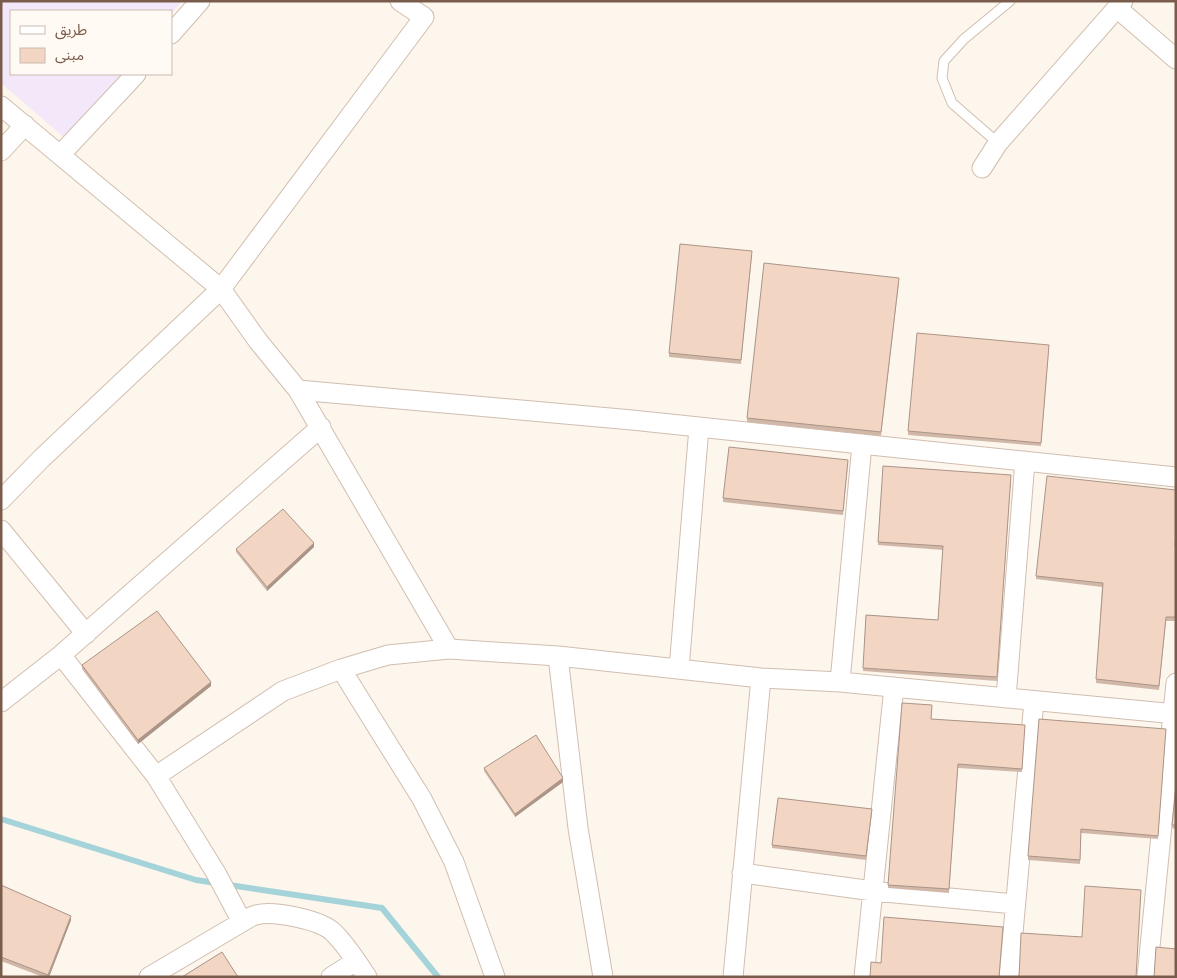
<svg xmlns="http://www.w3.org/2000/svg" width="1177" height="978" font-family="'Exo 2','Noto Sans Arabic',sans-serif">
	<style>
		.education { fill: #f3e8fa }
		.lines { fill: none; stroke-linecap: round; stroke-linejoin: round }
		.stream { stroke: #a5d3da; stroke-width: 6 }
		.service-casing { stroke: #d1beb0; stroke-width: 11 }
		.minor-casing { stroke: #d1beb0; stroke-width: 21 }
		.service { stroke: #fff; stroke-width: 9 }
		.minor { stroke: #fff; stroke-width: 19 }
		.wall { fill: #d1b7a8 }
		.shaded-wall { fill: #aa9588 }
		.building { fill: #f3d5c3; stroke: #aa9588 }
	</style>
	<rect width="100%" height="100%" fill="#fdf6ec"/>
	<path class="education" d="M1,1h181l-11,13v-3h-160v63h110l-55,65 -65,-56z"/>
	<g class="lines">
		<path class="stream" d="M1,819l195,61 186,28 56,69"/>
		<defs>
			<path id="service" d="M998,143l-46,-40 -10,-25 2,-17 20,-22 46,-38"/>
			<path id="minor" d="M1117,8l59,51
				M171,34l29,-33
				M1,106l59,49 76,-81
				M1,151l24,-26
				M60,155l161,134 37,52 40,49 151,259
				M982,168l16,-25 125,-142
				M298,390l334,30 544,57
				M1,500l41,-42 179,-169 203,-272 -24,-16
				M1,530l85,104
				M61,655l95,121 60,97 26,49
				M558,656l20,172 25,149
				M341,669l81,130 32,63 41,115
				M679,669l20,-242
				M840,682l22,-238
				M1006,698l19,-237
				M1,702l60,-47 260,-228
				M156,776l127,-85 58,-22 47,-14 61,-6 109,7 203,22 79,4 336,32
				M742,873l131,18 142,13
				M149,977l93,-55c4,-2 9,-6 14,-7 17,-5 66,5 78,18 13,13 23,29 33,44
				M331,977l25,-16
				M733,977l28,-299
				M864,977l30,-290
				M1009,977l25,-276
				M1147,977l29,-294"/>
		</defs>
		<use href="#service" class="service-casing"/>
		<use href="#minor" class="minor-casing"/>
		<use href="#service" class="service"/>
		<use href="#minor" class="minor"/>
	</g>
	<path class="wall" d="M752,255l-11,109 -72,-7v-4z
		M899,282l-18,154 -134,-14v-4z
		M1049,348l-8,98 -133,-11v-4z
		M848,464l-5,51 -120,-13v-4z
		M883,466l128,13 -14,202 -134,-10 3,-56 72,5 5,-70 -65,-5z
		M1176,546v75h-10l-7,69 -63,-7 6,-96 -66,-8v-3z
		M314,547l-47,44 -31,-39v-3z
		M82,665l129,21 -73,58 -56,-75z
		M931,719l94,6 -3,47 -64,-4 -9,125 -61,-5v-3z
		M1166,729l-8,110 -77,-6 -1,31 -52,-4v-4z
		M484,768l79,14 -48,35 -31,-46z
		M1176,785v44l-4,-1z
		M872,813l-6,47 -94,-12v-3z
		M1,885l70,35 -22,57h-6l-42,-16z"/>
	<path class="shaded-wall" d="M314,543v4l-47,44v-4z
		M211,682v4l-73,58v-4z
		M563,778v4l-48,35v-3z
		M71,916v4l-22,57h-1z"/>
	<path class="building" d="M680,244l72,7 -11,109 -72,-7z
		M764,263l135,15 -18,154 -134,-14z
		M917,333l132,12 -8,98 -133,-12z
		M729,447l119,13 -5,51 -120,-13z
		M883,466l128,9 -14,202 -134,-9 3,-53 72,5 5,-74 -65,-4z
		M1047,476l129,14v44l-1,12h1v71h-10l-7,69 -63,-7 7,-96 -67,-7z
		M283,509l31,34 -47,44 -31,-38z
		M157,611l54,71 -73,58 -56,-75z
		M902,703l30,2 -1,14 94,6 -3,44 -64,-5 -9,125 -61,-4z
		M1039,719l127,10 -8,107 -77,-7 -1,31 -52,-4z
		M536,735l27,43 -48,36 -31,-46z
		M1176,785v40h-4z
		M778,798l94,11 -6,47 -94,-11z
		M1,885l70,31 -23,59 -47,-18z
		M1085,886l56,4 -5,87h-117l2,-44 61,4z
		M884,917l119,10 -4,50h-129l1,-15 10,1z
		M1156,947l20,2v28h-22z
		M222,952l16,25h-56z"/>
	<rect width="1177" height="978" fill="none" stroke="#7a5c4d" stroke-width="5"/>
	<rect x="10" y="10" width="162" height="65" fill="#fffaf3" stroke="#cabbb1"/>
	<rect x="20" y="26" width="25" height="8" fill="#ffffff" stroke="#cabbb1"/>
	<text x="55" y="35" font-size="15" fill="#7a5c4d">طريق</text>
	<rect x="20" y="48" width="25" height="15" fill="#f3d5c3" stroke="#cabbb1"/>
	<text x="55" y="60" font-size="15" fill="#7a5c4d">مبنى</text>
</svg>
